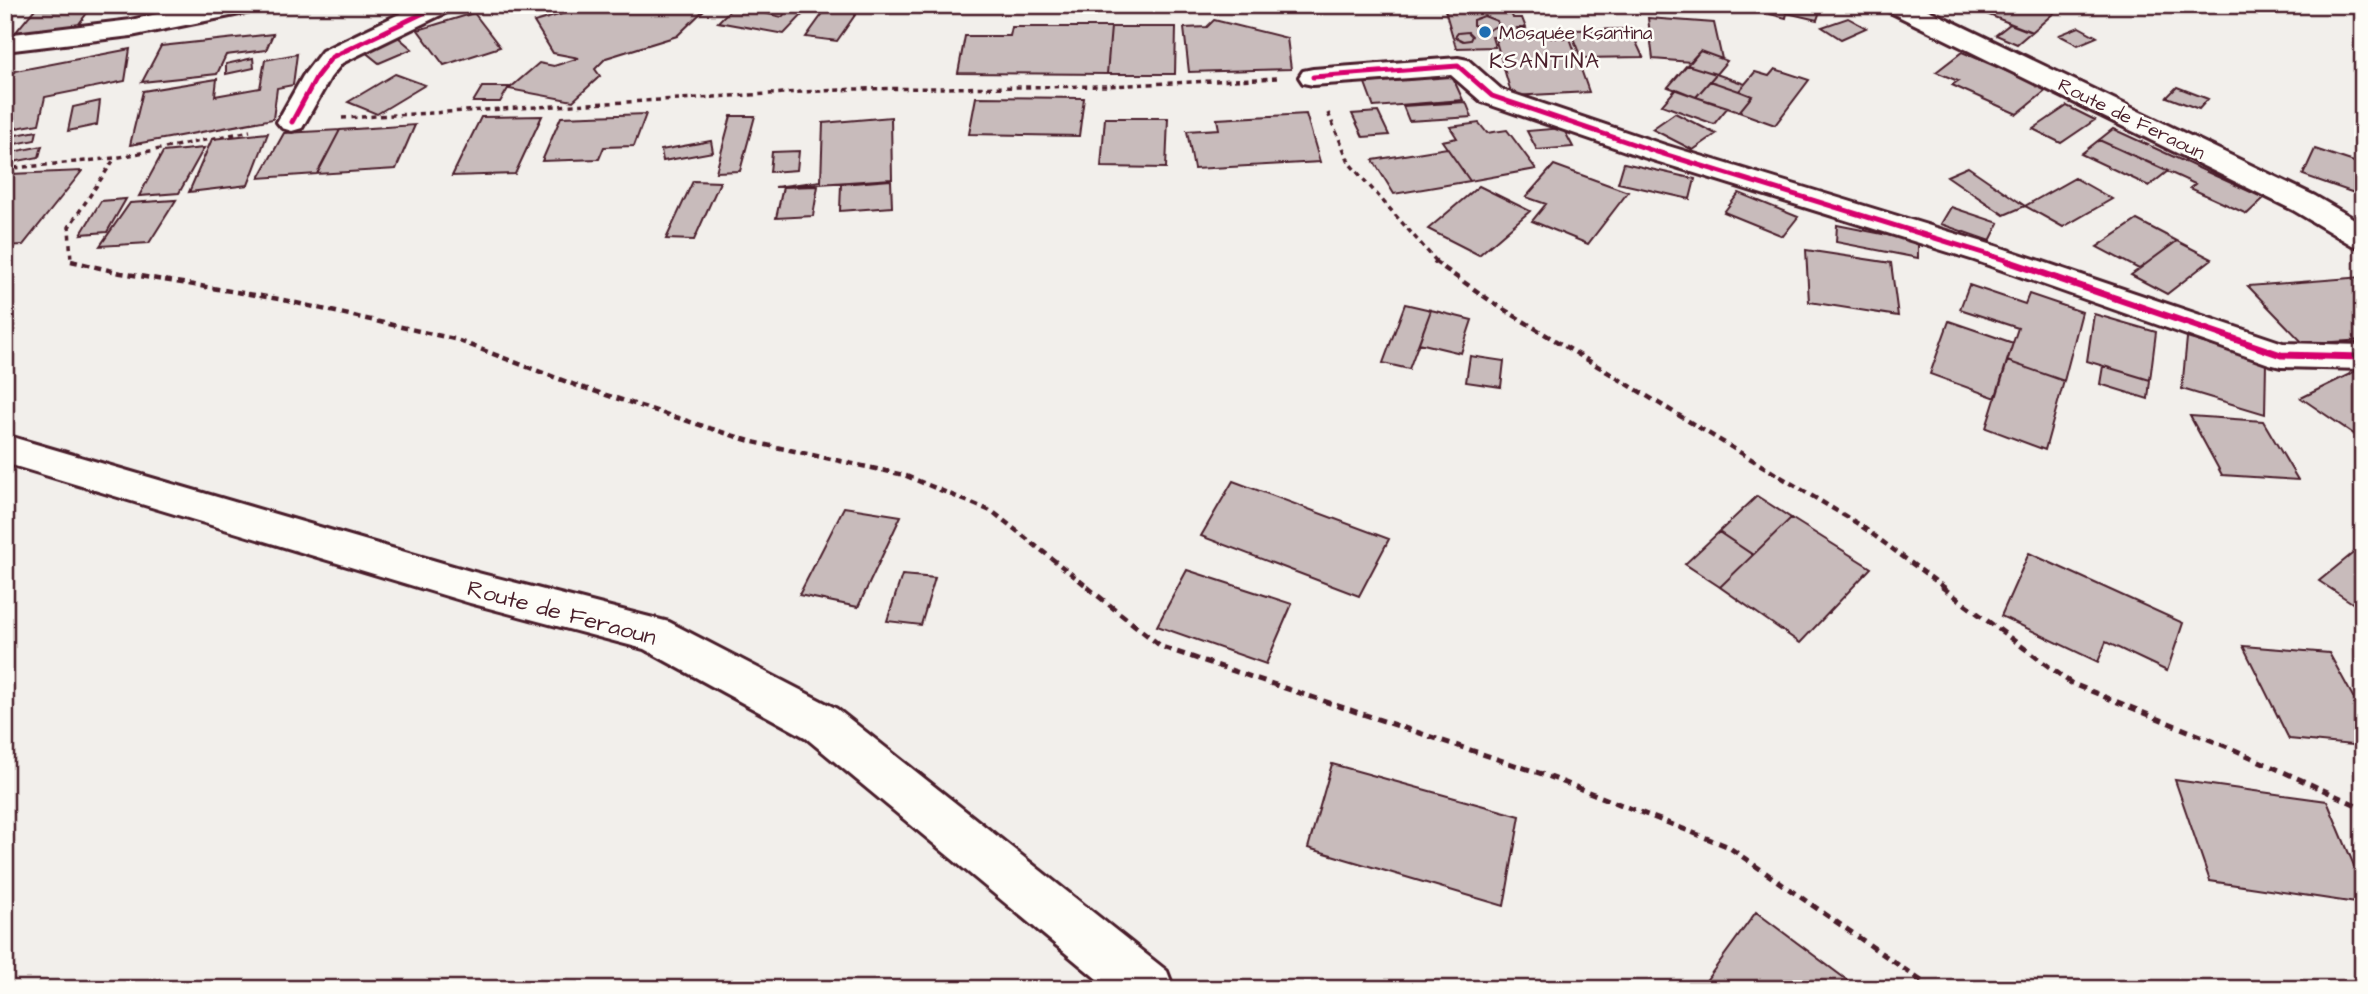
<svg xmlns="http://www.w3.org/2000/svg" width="2368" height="994" font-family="'Architects Daughter',sans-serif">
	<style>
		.building { fill: #c8bbbb; stroke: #4a1f2b; stroke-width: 2 }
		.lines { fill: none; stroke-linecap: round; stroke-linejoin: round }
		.street-casing { stroke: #4a1f2b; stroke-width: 6 }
		.secondary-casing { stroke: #4a1f2b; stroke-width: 6 }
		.path-far2 { stroke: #4a1f2b; stroke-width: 3.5; stroke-dasharray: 5 4.5; stroke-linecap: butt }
		.path-far1 { stroke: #4a1f2b; stroke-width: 4.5; stroke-dasharray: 7 5; stroke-linecap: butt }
		.path { stroke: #4a1f2b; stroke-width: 5; stroke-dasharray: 8 6; stroke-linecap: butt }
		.street { fill: #fdfcf7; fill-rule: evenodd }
		.secondary { fill: #fdfcf7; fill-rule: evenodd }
		.cycleway-far1-casing { stroke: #fdfcf7; stroke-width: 9 }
		.cycleway-casing { stroke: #fdfcf7; stroke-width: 11 }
		.cycleway-far1 { stroke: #d6006c; stroke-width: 5 }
		.cycleway { stroke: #d6006c; stroke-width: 7 }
		.poi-dot { fill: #1f6fb2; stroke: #fdfcf7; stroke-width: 2.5 }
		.labels { text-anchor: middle; stroke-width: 5; stroke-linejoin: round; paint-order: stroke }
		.far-poi-label { font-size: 19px; fill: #4a1f2b; stroke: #fdfcf7; text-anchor: start }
		.far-street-label { font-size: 19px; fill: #4a1f2b; stroke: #fdfcf7 }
		.far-quarter-label { font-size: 21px; letter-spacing: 2px; fill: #4a1f2b; stroke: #fdfcf7 }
		.street-label { font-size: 23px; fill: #4a1f2b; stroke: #fdfcf7 }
	</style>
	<rect width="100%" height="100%" fill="#f2efeb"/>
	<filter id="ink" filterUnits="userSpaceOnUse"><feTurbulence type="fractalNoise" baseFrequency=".0143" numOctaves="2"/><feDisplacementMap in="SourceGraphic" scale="14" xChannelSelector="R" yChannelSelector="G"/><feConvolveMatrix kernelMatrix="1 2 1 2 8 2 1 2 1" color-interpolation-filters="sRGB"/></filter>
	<g filter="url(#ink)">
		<path class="building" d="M38,5h55l-18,24 -60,4z
			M626,5h88l-7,2 -30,29 -71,22 -11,11 5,7 -27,25 -64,-12 30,-26 15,3 25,-8 -26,-5 -19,-31 49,-14 20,4z
			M735,5h36l-8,8 19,4 7,-9 17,3 -22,23 -66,-12z
			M829,5h33l-25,36 -31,-4z
			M1729,5h39l-3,8z
			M1774,5h48l-5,15 -30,-7 -1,5 -16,-4z
			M1964,5h77l15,6 -24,21z
			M1510,9l3,9h9l4,10h-9l3,9h-28l3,10 -39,1 -11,-38z
			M474,13l26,34 -56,18 -26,-35z
			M1484,16l13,5 1,4 -9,5 -16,-5v-5z
			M1648,18l66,5 8,36 -22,-8 -9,11 -38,-3z
			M1848,18l18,10 -25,11 -19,-12z
			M1214,20l73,18 4,31 -102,3 -5,-44 23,-1z
			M2010,24l21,8 -14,12 -21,-9z
			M1012,27h99l-4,47 -149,-1 7,-37h45z
			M1111,27h65l-1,47h-68z
			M2079,27l18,10 -19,8 -19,-10z
			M1630,29l13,28 -62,1 -11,-28z
			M1468,32l4,4 -2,4 -7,1 -8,-4 3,-4z
			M273,34l-7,16 -40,5 -9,19 -75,8 19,-36z
			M398,37l14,12 -33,14 -15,-12z
			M1495,38h75l19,54 -77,4z
			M130,49l-5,32 -80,16 -6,27 -34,6v-57z
			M1700,51l22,8 5,2 -11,13 -29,-9z
			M1962,52l86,37 -31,25 -65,-29 6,-4 -22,-9z
			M297,54l-4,31 -16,3 -4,31 -143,26 13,-54 74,-12 -2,17 45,-8 5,-28z
			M253,58l1,10 -28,6v-10z
			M1687,65l29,9 -20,23 -28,-10z
			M1775,69l34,11 -34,45 -36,-13 13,-16 -13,-5 16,-19 14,4z
			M395,74l30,11 -48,29 -29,-12z
			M1716,74l29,10 -6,7 -29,-10z
			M1452,76l11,24 -89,7 -9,-24z
			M1710,81l29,10 13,5 -13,16 -43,-15z
			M482,87h27l-9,15h-27z
			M2177,87l31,12 -9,10 -32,-12z
			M1676,89l20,8 32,10 -14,17 -52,-19z
			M976,97l108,1 -5,38 -110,-2z
			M100,101l-3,24 -29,6 5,-24z
			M1466,102l6,15 -63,4 -6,-15z
			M2067,106l28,14 -34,23 -28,-14z
			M1378,112l11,23 -26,2 -11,-23z
			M1675,113l41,21 -23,16 -41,-21z
			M646,114l-12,32 -30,1 -5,12 -57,2 19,-44z
			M1306,114l14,48 -126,7 -7,-38 32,-2 -2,-10z
			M542,116l-27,58 -63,2 29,-59z
			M731,116h24l-15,55 -24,1z
			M891,117l1,62 -117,8 46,-6 2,-58z
			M1105,118h63l-2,50 -65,-1z
			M1479,123l8,10 20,-3 29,39 -66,12 -28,-40 15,-3 -7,-11z
			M415,125l-19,44 -79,5 23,-44z
			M1563,128l10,19 -36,3 -10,-19z
			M2113,129l151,69 -17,16 -57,-26 5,-4 -96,-44z
			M340,130l-23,44 -58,4 25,-45z
			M37,131l-2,9 -25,5 -5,13v-21z
			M268,133l-20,52 -59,7 23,-53z
			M2099,140l69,31 -19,15 -68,-32z
			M711,141l2,11 -50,9 -2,-11z
			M42,146l-3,11 -31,6 4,-11z
			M204,148l-25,45 -40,3 24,-44z
			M1447,148l23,33 -76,13 -21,-34z
			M2315,149l48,16v31l-60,-21z
			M799,151l-2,19 -27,2 2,-20z
			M1624,163l71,16 -5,20 -72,-16z
			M1554,165l74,27 -40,52 -56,-23 14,-17 -20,-7z
			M1968,167l57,39 -21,9 -57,-39z
			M82,171l-59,74 -18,1v-67l5,-5z
			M2075,178l37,21 -49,28 -38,-21z
			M891,180l1,27 -52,4 1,-27z
			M693,181l27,1 -26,58 -28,-1z
			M818,186l-5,30 -37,2 7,-31z
			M1479,186l51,25 -51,44 -51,-26z
			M1739,193l59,24 -15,19 -59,-24z
			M126,199l-19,33 -26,2 20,-33z
			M176,200l-27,43 -49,3 30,-43z
			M1951,207l48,16 -9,18 -49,-17z
			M2137,220l40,21 -38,28 -42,-22z
			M1837,225l81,16v17l-82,-16z
			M2177,241l35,18 -45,35 -36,-19z
			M1806,250l85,13 7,53 -89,-14z
			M2363,277v63l-59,4 -56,-58z
			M1969,285l56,19 4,-10 53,18 -18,69 -57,-20 11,-33 -58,-19z
			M1405,304l26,6 -22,59 -26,-6z
			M1431,310l41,10 -11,33 -42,-10z
			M2094,314l62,18 -6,48 -63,-19z
			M1949,321l64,22 -17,55 -66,-24z
			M2187,338l79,24 -1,52 -83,-25z
			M1470,356l34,5 -3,26 -35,-5z
			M2007,361l57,20 -19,69 -59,-22z
			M2103,366l47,14 -2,19 -48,-15z
			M2358,370l5,3v57l-9,4 -53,-36z
			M2190,416l73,5 35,59 -76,-5z
			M1233,481l156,58 -30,57 -158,-60z
			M1757,496l34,22 -38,37 -34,-23z
			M844,507l57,9 -43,91 -59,-12z
			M1791,518l80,50 -71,75 -80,-56z
			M1719,532l34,23 -33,32 -35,-23z
			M2363,545v65l-44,-29z
			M2029,553l154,70 -16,48 -61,-29 -8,20 -97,-46z
			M1187,570l105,34 -26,60 -109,-38z
			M902,575l33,3 -14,47 -34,-4z
			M2243,646l86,7 34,62v31l-74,-7z
			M1332,764l188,52 -16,90 -196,-58z
			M2175,780l152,21 36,86v17l-153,-23z
			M1756,912l103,77h-159z"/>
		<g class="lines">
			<defs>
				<path id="street" d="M418,5h35l-4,6 -107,52 -12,15 -28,50 -10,3 -10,-3 -5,-6 26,-46 19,-25z
					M1458,58l10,2 34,30 163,55 331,101 287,97 80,2v24l-82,-2 -12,-3 -295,-104 -331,-103 -161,-55 -31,-27 -138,10 -10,-2 -4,-6 4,-6 10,-2z"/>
				<path id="secondary" d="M195,5h64l-4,6 -124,25 -126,15v-16l126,-15z
					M1884,5h34l397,191 48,28v24l-11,-3 -59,-35 -405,-199z
					M5,435l465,136 199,51 168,87 330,262 7,18h-65l-304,-252 -161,-88 -174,-46 -465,-140z"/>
			</defs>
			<use href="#street" class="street-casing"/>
			<use href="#secondary" class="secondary-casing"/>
			<path class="path-far2" d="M1328,113l22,51 87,98
				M342,118l514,-29 251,-3 170,-8
				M5,169l110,-11 135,-27
				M77,262l-6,-1 -2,-34 46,-69"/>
			<path class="path-far1" d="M71,261l50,12 158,26 175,40 121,46 178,57 151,33 89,37 96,76
				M1434,261l61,43 365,221 85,63"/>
			<path class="path" d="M1087,587l75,60 383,128 182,71 206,143
				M1942,587l129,96 164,67 128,58"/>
			<use href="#street" class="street"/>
			<use href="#secondary" class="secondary"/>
			<defs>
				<path id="cycleway-far1" d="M1313,77l145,-11 34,30 162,55 358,111
					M292,122l25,-46 15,-19 108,-52"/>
				<path id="cycleway" d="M2007,261l274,94 82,2"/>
			</defs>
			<use href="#cycleway-far1" class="cycleway-far1-casing"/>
			<use href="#cycleway" class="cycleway-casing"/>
			<use href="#cycleway-far1" class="cycleway-far1"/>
			<use href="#cycleway" class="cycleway"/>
		</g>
	</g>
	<circle class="poi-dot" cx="1485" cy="32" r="7"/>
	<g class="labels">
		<g class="far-poi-label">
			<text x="1499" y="39">Mosquée Ksantina</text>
		</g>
		<g class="far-street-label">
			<text transform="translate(2132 118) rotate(26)" y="7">Route de Feraoun</text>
		</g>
		<g class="far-quarter-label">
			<text x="1545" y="68">KSANTINA</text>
		</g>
		<g class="street-label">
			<text transform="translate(562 612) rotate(15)" y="8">Route de Feraoun</text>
		</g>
	</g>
	<rect width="2368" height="994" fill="none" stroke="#fdfcf7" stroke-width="28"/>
	<rect x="14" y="14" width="2340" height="966" fill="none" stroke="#4a1f2b" stroke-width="2.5" filter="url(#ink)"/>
</svg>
